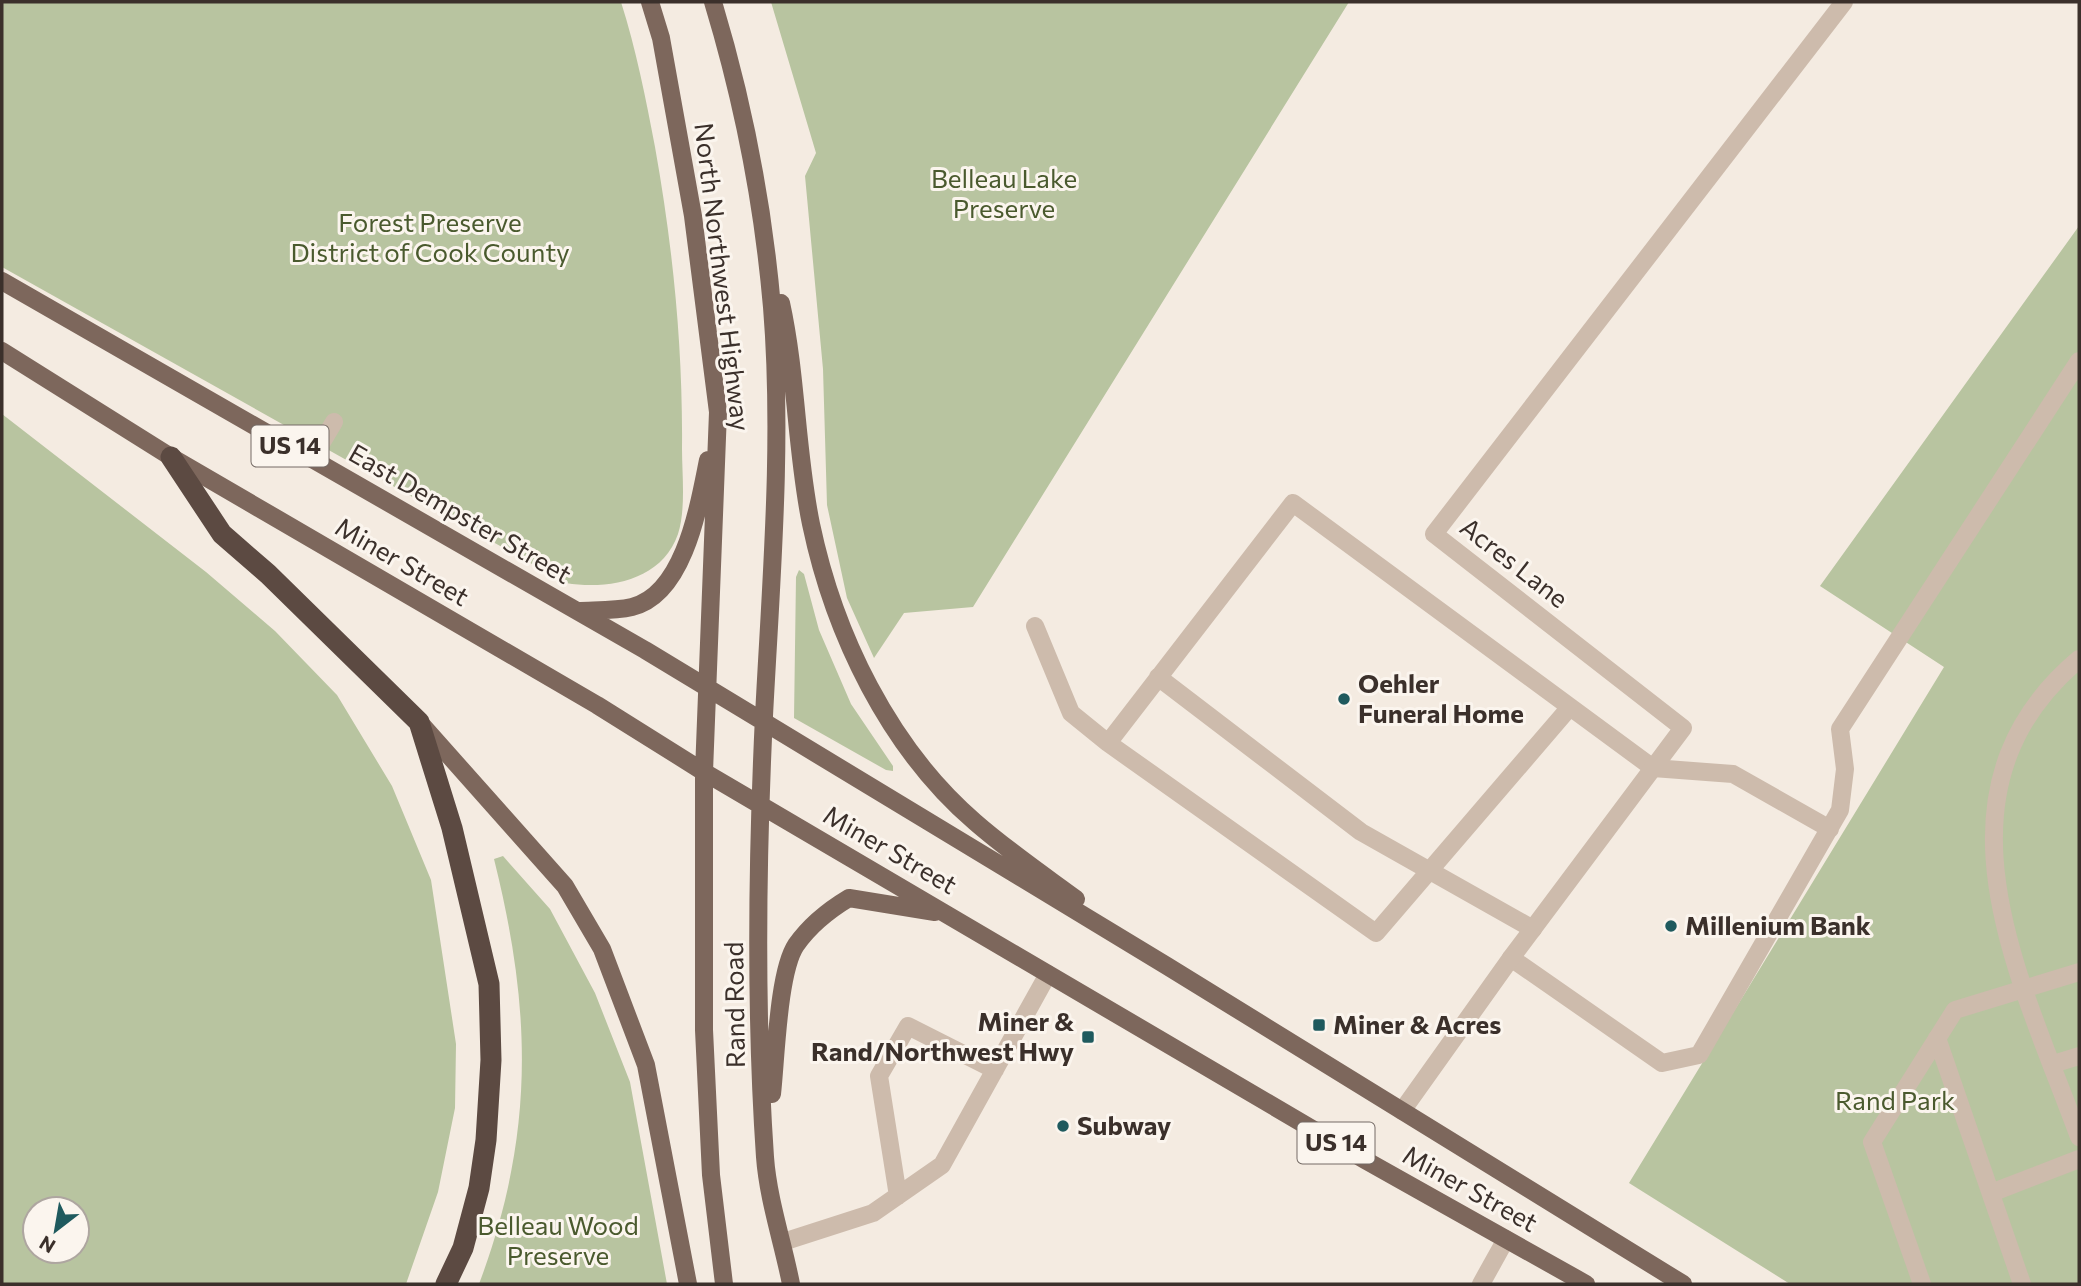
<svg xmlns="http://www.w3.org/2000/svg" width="2081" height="1286" font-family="Commissioner,sans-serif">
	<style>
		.green { fill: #b8c4a0; fill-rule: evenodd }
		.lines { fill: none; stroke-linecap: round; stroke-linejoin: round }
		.lane { stroke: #cdbbac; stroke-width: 18 }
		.street { stroke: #cdbbac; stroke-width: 18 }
		.primary { stroke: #7d675c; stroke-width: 18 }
		.highway { stroke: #5c4a42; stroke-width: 21 }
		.poi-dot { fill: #1f5a5e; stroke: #fbf5ee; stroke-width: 2.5 }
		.labels { text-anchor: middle; stroke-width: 6; stroke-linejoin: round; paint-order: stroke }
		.shield { fill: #fbf5ee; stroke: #756b66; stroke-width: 2 }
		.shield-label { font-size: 24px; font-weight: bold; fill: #3b302b }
		.park-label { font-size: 26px; fill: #4a5a2e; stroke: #fbf5ee }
		.street-label { font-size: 26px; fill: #3b302b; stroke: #fbf5ee }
		.poi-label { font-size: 26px; font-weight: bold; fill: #3b302b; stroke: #fbf5ee; text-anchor: start }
	</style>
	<rect width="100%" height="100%" fill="#f4ebe1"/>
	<path class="green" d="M2,2h619c15,47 25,97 34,145 18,101 28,200 27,302 0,26 4,60 -4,85 -16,47 -71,56 -112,49l-564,-316z
		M771,2h578l-376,605 -69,6 -30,45 -27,-60 -20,-93 -4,-136 -18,-193 11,-23z
		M2079,226v1058h-289l-161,-101 315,-516 -124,-81z
		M2,414l204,158 69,59 62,64 55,91 39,94 25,164 -1,64 -17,84 -32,92h-404zM35,1209h42v42h-42z
		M799,570l5,4 15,56 32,74 42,62v5l-7,-1 -92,-52 2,-141z
		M503,856l47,53 45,84 35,89 37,202h-188c56,-149 53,-273 15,-425z"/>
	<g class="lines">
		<path class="lane" d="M312,459l22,-37
			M1035,626l36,87 37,30
			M2079,659c-159,134 -57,321 0,478
			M1158,677l203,155 172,97
			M1570,707l-194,226 -268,-190 185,-240 360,265 80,6 97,55
			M1511,958l151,105 37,-8 141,-245 5,-41 -5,-40 239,-368
			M1937,1038l85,246
			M2053,1064l26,-8
			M1991,1193l88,-34
			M898,1196l-19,-120 29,-50 87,44
			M783,1242l90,-29 69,-48 106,-191
			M1481,1284l25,-45
			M1922,1284l-50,-142 83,-132 124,-38"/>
		<path class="street" d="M1402,1111l109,-153 172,-230 -249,-194 410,-532"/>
		<path class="primary" d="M650,2l11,36 32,178 25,196 -14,360v258l7,145 13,109
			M713,2c30,99 50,201 59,305 11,136 -1,273 -8,409 -7,146 -9,295 1,441 3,42 18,86 26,127
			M2,281l643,369 522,316 516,318
			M781,303c16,73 15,149 30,221 23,110 78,224 164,298 32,28 67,52 101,77
			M2,351l169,106 426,248 107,67 661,388 221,124
			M578,611c17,-1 37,0 54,-4 53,-13 67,-103 76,-147
			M421,724l144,162 37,63 44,116 42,219
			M772,1094c4,-35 6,-122 24,-149 14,-20 33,-35 53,-47l86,14"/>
		<path class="highway" d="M171,457l51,77 46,40 151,148 33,106 37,156 2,76 -5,80 -7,48 -16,60 -17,36"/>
	</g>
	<g class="poi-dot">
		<circle cx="1344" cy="699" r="7"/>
		<circle cx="1671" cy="926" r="7"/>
		<rect x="1312" y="1018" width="14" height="14" rx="3.5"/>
		<rect x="1081" y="1030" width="14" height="14" rx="3.5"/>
		<circle cx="1063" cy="1126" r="7"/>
	</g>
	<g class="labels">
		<g class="shield">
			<rect x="251.5" y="425.5" width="77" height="41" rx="5"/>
			<rect x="1297.5" y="1122.5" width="77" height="41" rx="5"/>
		</g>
		<g class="shield-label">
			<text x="290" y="454">US 14</text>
			<text x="1336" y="1151">US 14</text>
		</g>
		<g class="park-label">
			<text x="1004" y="188">Belleau Lake<tspan x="1004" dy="30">Preserve</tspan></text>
			<text x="430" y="232">Forest Preserve<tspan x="430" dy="30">District of Cook County</tspan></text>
			<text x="1895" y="1110">Rand Park</text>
			<text x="558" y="1235">Belleau Wood<tspan x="558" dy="30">Preserve</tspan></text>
		</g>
		<g class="street-label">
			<text transform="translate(722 277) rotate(83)" y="9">North Northwest Highway</text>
			<text transform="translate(460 514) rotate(30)" y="9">East Dempster Street</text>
			<text transform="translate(402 562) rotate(30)" y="9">Miner Street</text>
			<text transform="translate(1514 563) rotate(38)" y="9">Acres Lane</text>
			<text transform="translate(890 850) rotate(30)" y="9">Miner Street</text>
			<text transform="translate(735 1005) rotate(-91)" y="9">Rand Road</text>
			<text transform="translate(1470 1189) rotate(29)" y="9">Miner Street</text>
		</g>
		<g class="poi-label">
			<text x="1358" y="693">Oehler<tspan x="1358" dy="30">Funeral Home</tspan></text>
			<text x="1685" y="935">Millenium Bank</text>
			<text x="1074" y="1031" text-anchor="end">Miner &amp;<tspan x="1074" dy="30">Rand/Northwest Hwy</tspan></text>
			<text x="1333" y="1034">Miner &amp; Acres</text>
			<text x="1077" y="1135">Subway</text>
		</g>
	</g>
	<rect width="2081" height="1286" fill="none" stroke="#3b302b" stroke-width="7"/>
	<g transform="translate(56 1230) rotate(211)"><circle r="33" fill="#fbf5ee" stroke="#aea6a0" stroke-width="2"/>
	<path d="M0-5L12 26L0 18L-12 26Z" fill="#1f5a5e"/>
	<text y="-10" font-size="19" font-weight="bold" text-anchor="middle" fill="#3b302b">N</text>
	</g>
</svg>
